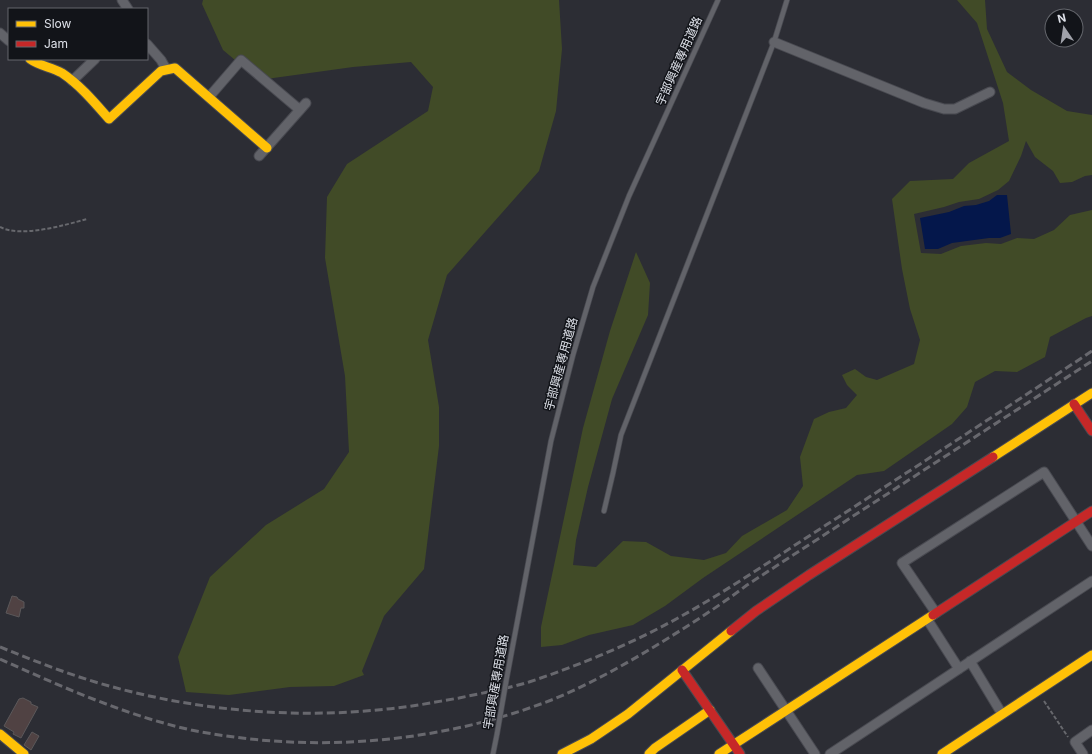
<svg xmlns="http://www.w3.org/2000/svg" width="1092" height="754" font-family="Inter,'Noto Sans JP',sans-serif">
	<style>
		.green { fill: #414b27 }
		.water { fill: #04174b }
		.building { fill: #504243; stroke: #5b585a }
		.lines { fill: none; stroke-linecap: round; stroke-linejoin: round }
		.lane-casing { stroke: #494a51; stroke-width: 6 }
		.street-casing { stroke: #494a51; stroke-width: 11 }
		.slow-casing { stroke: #494a51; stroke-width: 11 }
		.jam-casing { stroke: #494a51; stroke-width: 11 }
		.path { stroke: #67686d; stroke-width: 2; stroke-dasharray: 4 2; stroke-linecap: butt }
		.lane { stroke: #626369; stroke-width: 4.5 }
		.street { stroke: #626369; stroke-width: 9 }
		.slow { stroke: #ffc107; stroke-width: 9 }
		.jam { stroke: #c62828; stroke-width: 9 }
		.rail { stroke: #68686e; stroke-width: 3; stroke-dasharray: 8 4; stroke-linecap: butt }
		.lane-bridge-casing { stroke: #494a51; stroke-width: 6; stroke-linecap: butt }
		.lane-bridge { stroke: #626369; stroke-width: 4.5 }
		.labels { text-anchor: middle; stroke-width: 3; stroke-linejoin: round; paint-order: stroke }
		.street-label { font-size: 12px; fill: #dee1e9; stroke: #121419 }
	</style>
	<rect width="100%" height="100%" fill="#2c2d34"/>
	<path class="green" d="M203,0h356l3,49 -6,62 -17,60 -92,104 -19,65 11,67v39l-15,123 -40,47 -22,55 2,4 -30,11 -44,1 -61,8 -43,-3 -8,-35 32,-80 56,-52 58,-36 25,-37 -4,-76 -20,-118 2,-61 20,-33 81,-53 5,-24 -22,-25 -58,5 -94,13 -36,-30 -21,-46z
		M957,0h28l2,29 20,43 24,18 36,21 25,4v60l-7,1 -13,6 -12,1 -7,-12 -18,-14 -9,-16 -5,15 -12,25 -11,9 -19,9 -20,3 -15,5 -30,7 7,39 20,1 20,-8 25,-3 15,1 16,-6 17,1 20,-9 16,-15 22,-5v106l-6,2 -36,19 -5,20 -28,15 -22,-1 -20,11 -8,25 -15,17 -68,47 -27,4 -154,103 -38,28 -32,19 -44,10 -27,10 -21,2v-20l42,-199 27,-97 26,-79 14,31 -2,32 -36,84 -24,88 -12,53 -3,25 23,2 27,-26 23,1 25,14 33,4 22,-7 16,-17 45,-26 16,-24 -3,-29 14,-38 15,-7 17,-4 11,-13 -10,-10 -5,-10 13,-6 11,8 11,3 37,-16 6,-24 -10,-31 -8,-40 -10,-70 18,-18 43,-2 16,-16 40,-22 -6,-38 -26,-80z"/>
	<path class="water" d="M997,195h10l4,39 -11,4h-11l-37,5 -14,6h-13l-5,-31 29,-6 15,-6 12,-1 13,-4z"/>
	<path class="building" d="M12,596l5,1 1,2 6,3v6h-3l-2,9 -13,-4z
		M23,698l8,4v2l7,3 -17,31 -8,-4 1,-2 -10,-6 15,-27z
		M32,732l7,4 -8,14 -7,-5z"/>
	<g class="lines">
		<defs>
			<path id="lane" d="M604,511l9,-38 8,-38 153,-393 13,-42
				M506,682l45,-241 22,-86 20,-68 36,-91 89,-196
				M493,754l4,-20"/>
			<path id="street" d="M122,0l6,9
				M0,33l9,8
				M774,42l150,61 20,6h11l35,-17
				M147,44l14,16 5,9
				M72,81l23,-22
				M209,97l32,-37 59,50
				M259,156l47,-53
				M936,613l-34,-50 142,-91 48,74
				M927,619l32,50
				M970,661l32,53
				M758,668l57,86
				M830,754l262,-173
				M1083,754l-8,-12 17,-12"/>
			<path id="slow" d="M30,59c9,7 22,8 32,14 18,12 33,30 47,46l52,-48 14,-3 92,80
				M993,457l99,-64
				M0,734l24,20
				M562,754l29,-15 37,-25 103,-83
				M649,754l6,-6 55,-38
				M719,754l214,-139
				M942,754l150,-99"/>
			<path id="jam" d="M1074,404l18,27
				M933,615l159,-104
				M731,631l25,-20 53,-36 184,-118
				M682,670l58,84"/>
		</defs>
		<use href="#lane" class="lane-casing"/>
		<use href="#street" class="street-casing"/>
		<use href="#slow" class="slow-casing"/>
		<use href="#jam" class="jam-casing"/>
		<path class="path" d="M0,227c21,11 65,-2 87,-8
			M1044,701l24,36"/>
		<use href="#lane" class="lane"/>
		<use href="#street" class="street"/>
		<use href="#slow" class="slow"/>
		<use href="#jam" class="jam"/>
		<path class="rail" d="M0,647c37,15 75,30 113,40 87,24 185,32 274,22 24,-2 48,-7 72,-11 23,-5 47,-9 70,-16 51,-17 102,-38 149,-64 49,-27 95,-59 142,-89 91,-59 182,-118 272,-178
			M0,659c62,28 125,56 191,71 121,24 248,14 363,-31 36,-15 70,-34 103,-54 31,-19 61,-38 90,-60l345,-224"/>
		<defs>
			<path id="lane-bridge" d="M497,734l9,-52"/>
		</defs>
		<use href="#lane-bridge" class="lane-bridge-casing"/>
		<use href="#lane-bridge" class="lane-bridge"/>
	</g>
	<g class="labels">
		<g class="street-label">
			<text transform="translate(679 61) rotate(-66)" y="4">宇部興産専用道路</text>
			<text transform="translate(561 364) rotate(-75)" y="4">宇部興産専用道路</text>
			<text transform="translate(496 682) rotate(-80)" y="4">宇部興産専用道路</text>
		</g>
	</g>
	<rect x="8" y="8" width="140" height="52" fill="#121419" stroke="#64666c"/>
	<rect x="16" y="21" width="20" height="6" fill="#ffc107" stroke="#64666c"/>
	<text x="44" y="28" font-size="12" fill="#dee1e9">Slow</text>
	<rect x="16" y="41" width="20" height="6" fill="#c62828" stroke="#64666c"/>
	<text x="44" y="48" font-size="12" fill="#dee1e9">Jam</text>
	<g transform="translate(1064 28) rotate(347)"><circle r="19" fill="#121419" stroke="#64666c"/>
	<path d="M0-3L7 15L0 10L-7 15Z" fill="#a0a2aa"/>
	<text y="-6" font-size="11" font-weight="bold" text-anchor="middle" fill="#dee1e9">N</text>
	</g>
</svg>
